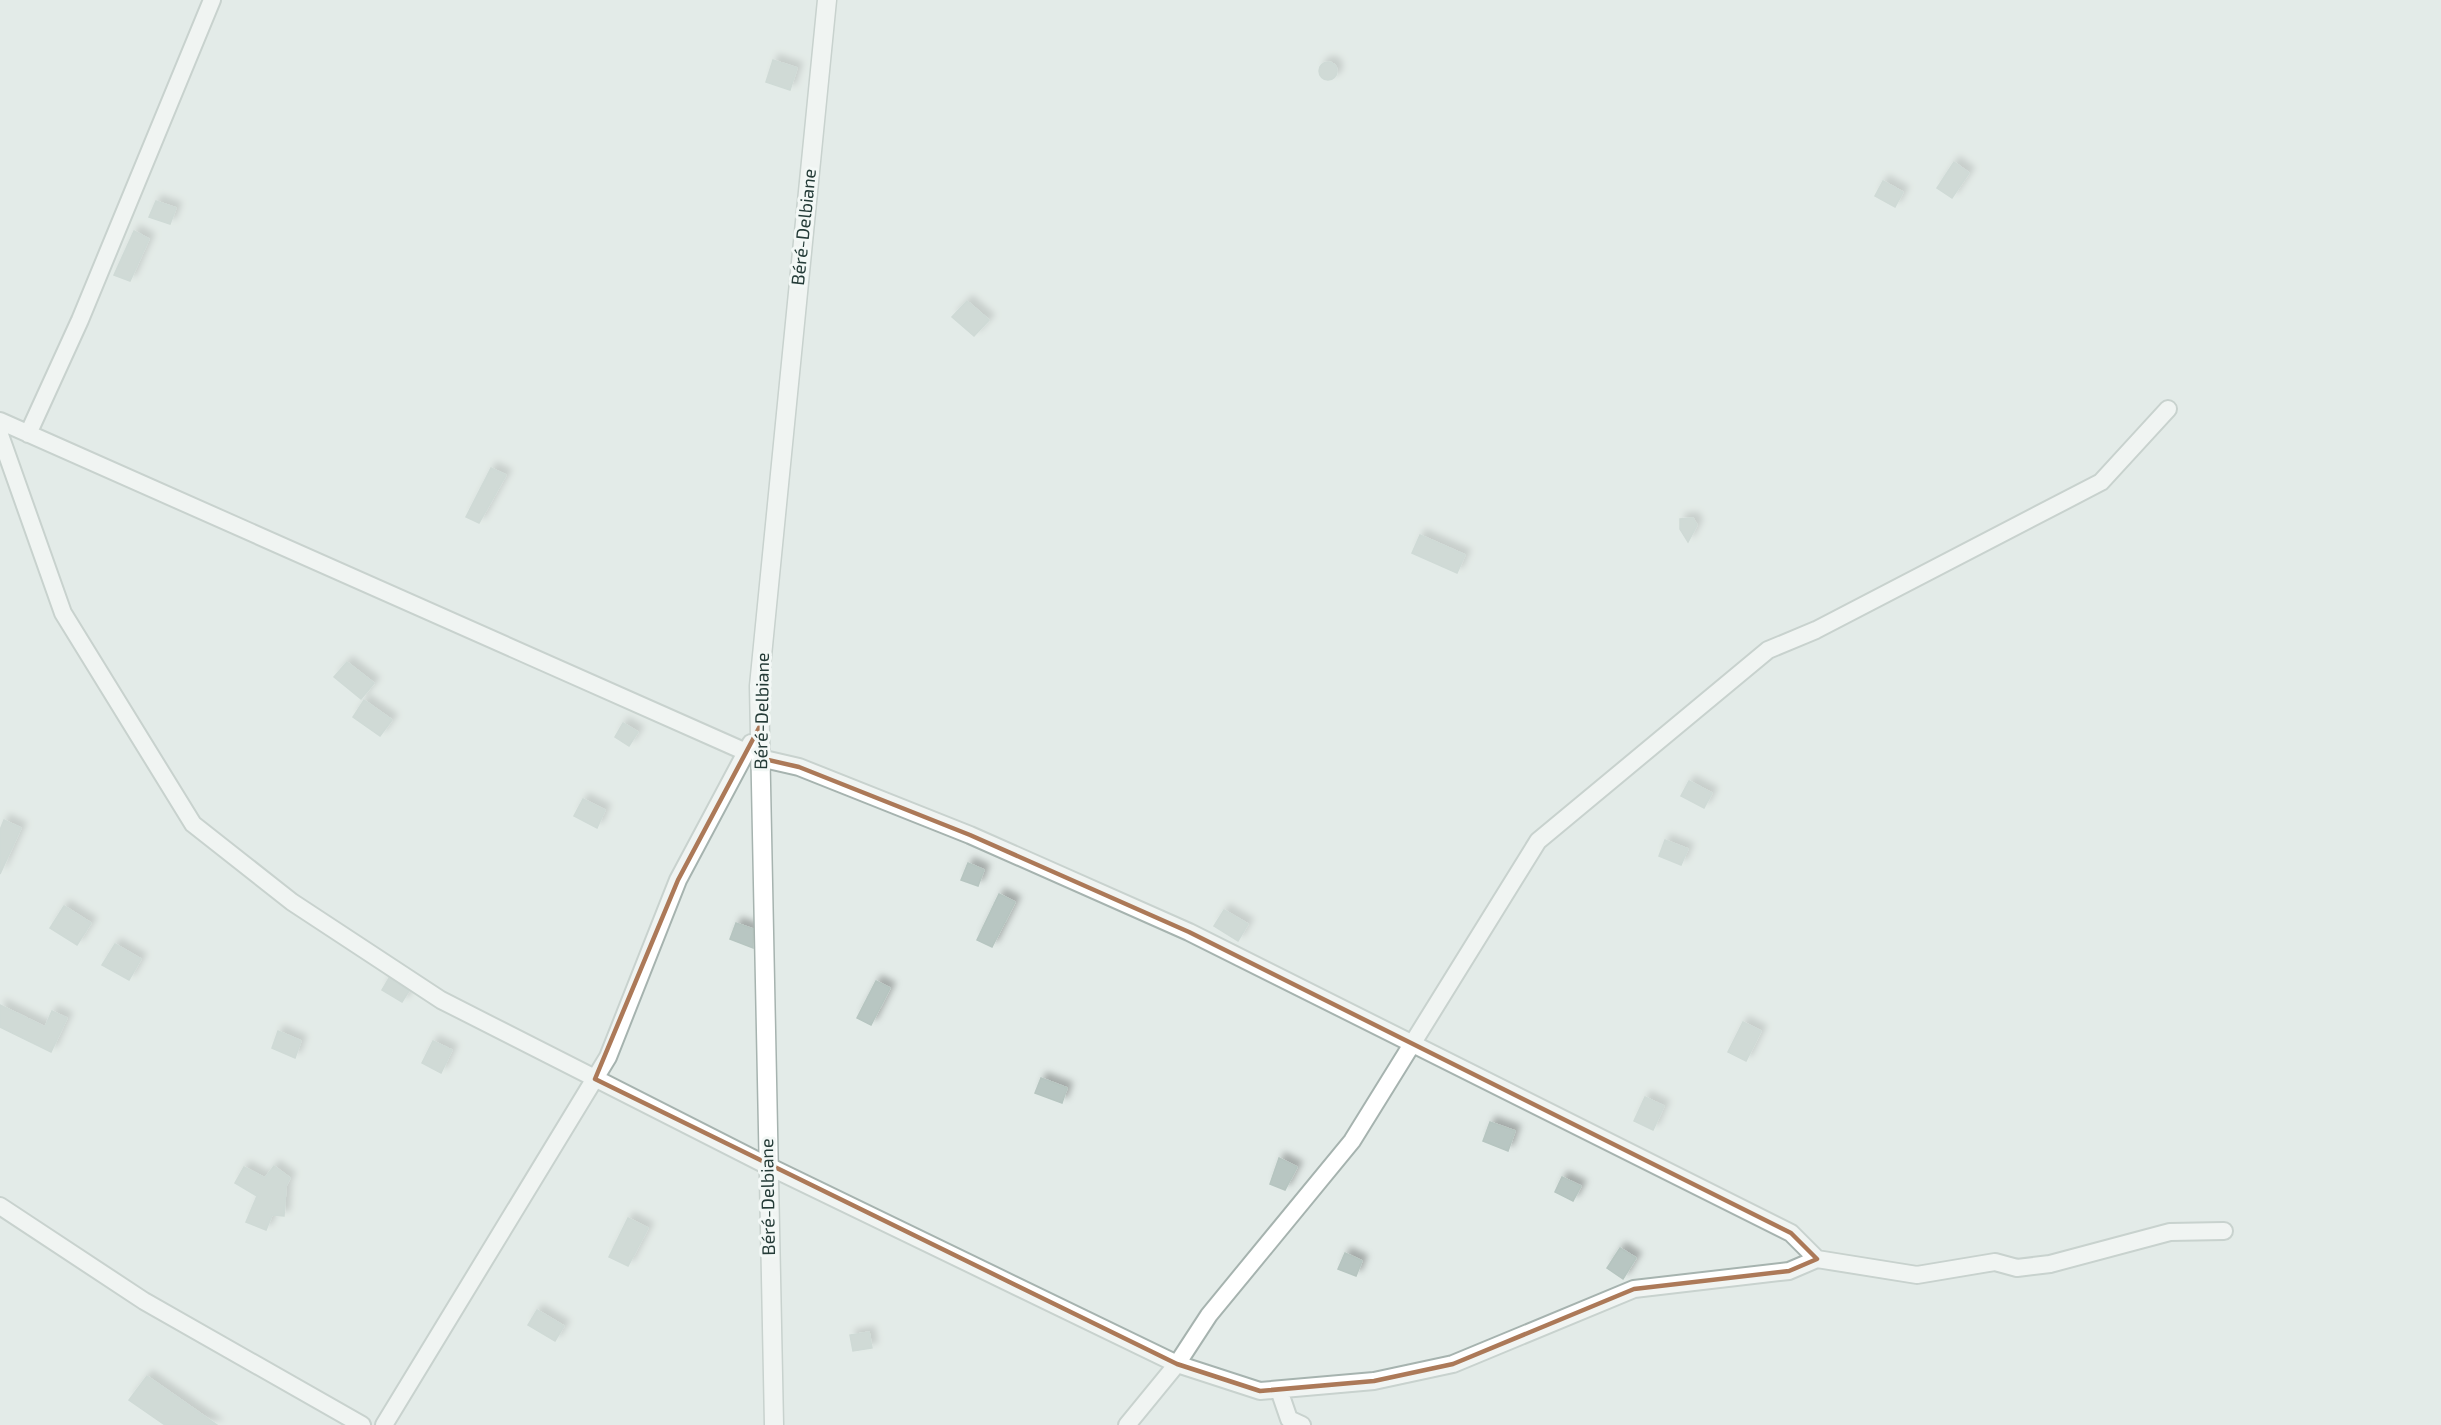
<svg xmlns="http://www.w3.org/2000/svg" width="2441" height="1425" font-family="'Exo 2',sans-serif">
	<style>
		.building { fill: #b8c6c2; stroke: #b6c5c0; stroke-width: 1.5; filter: url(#shadow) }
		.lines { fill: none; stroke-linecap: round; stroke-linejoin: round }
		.minor-casing { stroke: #a6b3af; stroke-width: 20 }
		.tertiary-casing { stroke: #a6b3af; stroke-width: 21 }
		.minor { stroke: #fff; stroke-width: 16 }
		.tertiary { stroke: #fff; stroke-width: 18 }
		.marked { fill: none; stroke: #ac7958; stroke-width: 4.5; stroke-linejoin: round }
		.labels { text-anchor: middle; stroke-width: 6; stroke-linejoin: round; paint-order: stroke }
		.street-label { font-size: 18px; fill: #243b37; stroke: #f3f8f6 }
	</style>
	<defs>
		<filter id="shadow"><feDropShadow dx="5.5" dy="-5.5" stdDeviation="3" flood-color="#0004"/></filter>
	</defs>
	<rect width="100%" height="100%" fill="#e3ebe8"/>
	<path class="building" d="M773,60l24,8 -7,22 -24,-8z
		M1319 71a9 9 0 1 1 18 0a9 9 0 1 1-18 0Z
		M1954,162l15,11 -17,25 -15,-10z
		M1883,181l20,11 -8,15 -20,-11z
		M156,201l20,7 -6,16 -21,-7z
		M134,231l15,8 -19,42 -16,-6z
		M967,301l22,19 -15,16 -22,-19z
		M491,468l15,7 -27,48 -13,-6z
		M1693,518l4,7 -9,17 -8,-13v-10z
		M1420,535l45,20 -8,18 -45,-20z
		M347,662l27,21 -13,16 -27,-22z
		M364,700l28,20 -12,16 -27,-19z
		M623,723l15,9 -9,14 -14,-9z
		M1689,781l23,12 -8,15 -23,-12z
		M583,799l22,11 -8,18 -23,-12z
		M4,820l17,8 -21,46v-44z
		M1665,840l23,9 -7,16 -22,-9z
		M968,863l16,7 -6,16 -17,-6z
		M999,894l16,8 -23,45 -15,-7z
		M64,906l27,17 -14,22 -27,-17z
		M1224,910l24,14 -10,17 -24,-15z
		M736,923l17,6v19l-23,-9z
		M115,944l26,15 -12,21 -27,-15z
		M389,978l20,13 -7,11 -20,-12z
		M876,981l14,7 -19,37 -14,-7z
		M0,1005l45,22 7,-16 15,7 -16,34 -51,-25z
		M1743,1022l18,9 -15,30 -18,-9z
		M278,1031l23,10 -6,17 -23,-10z
		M433,1041l19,9 -11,23 -19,-10z
		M1041,1078l26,10 -5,15 -27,-10z
		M1645,1097l19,9 -11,24 -19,-9z
		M1490,1122l25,9 -7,20 -25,-10z
		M1279,1158l18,9 -12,23 -15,-6z
		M274,1166l16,12 -4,8 -2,30 -12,-1 -6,15 -20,-8 11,-26 -22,-13 9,-16 21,11z
		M1562,1177l19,9 -8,15 -18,-9z
		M628,1218l20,10 -20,38 -19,-9z
		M1620,1248l16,10 -13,21 -16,-11z
		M1345,1253l17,8 -6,15 -18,-7z
		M537,1310l27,16 -9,15 -27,-16z
		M869,1332l3,16 -19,3 -3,-16z
		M147,1376l70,49h-52l-36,-25z"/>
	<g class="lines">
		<defs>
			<path id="minor" d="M0,421l746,331
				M28,434l52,-114 132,-320
				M0,435l63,178 130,211 99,78 149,98 327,166 409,198 83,27 114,-10 79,-17 181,-75 155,-18 28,-12 100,16 78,-13 22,6 33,-4 120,-32 54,-1
				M760,758l39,9 171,68 219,97 602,301 26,26
				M0,1206l144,95 218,124
				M1279,1390l10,29 13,6
				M384,1425l224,-368 70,-177 73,-137
				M1127,1425l50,-61 32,-49 143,-174 186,-300 230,-191 48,-20 285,-148 67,-73"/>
			<path id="tertiary" d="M774,1425l-15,-739 68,-686"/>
		</defs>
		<use href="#minor" class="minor-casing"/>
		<use href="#tertiary" class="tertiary-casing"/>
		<use href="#minor" class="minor"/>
		<use href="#tertiary" class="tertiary"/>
	</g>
	<path d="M0 0H2441V1425H0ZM760,726v32l39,9 171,68 219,97 602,301 26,26 -28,12 -155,18 -181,75 -79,17 -114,10 -83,-27 -582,-285 83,-199z" fill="#e3ebe8" fill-opacity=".55" fill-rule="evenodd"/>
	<path class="marked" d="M760,726v32l39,9 171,68 219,97 602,301 26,26 -28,12 -155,18 -181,75 -79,17 -114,10 -83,-27 -582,-285 83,-199z"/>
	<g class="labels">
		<g class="street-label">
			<text transform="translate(804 227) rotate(-84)" y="6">Béré-Delbiane</text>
			<text transform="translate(762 711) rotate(-89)" y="6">Béré-Delbiane</text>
			<text transform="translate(768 1197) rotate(-91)" y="6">Béré-Delbiane</text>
		</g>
	</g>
</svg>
